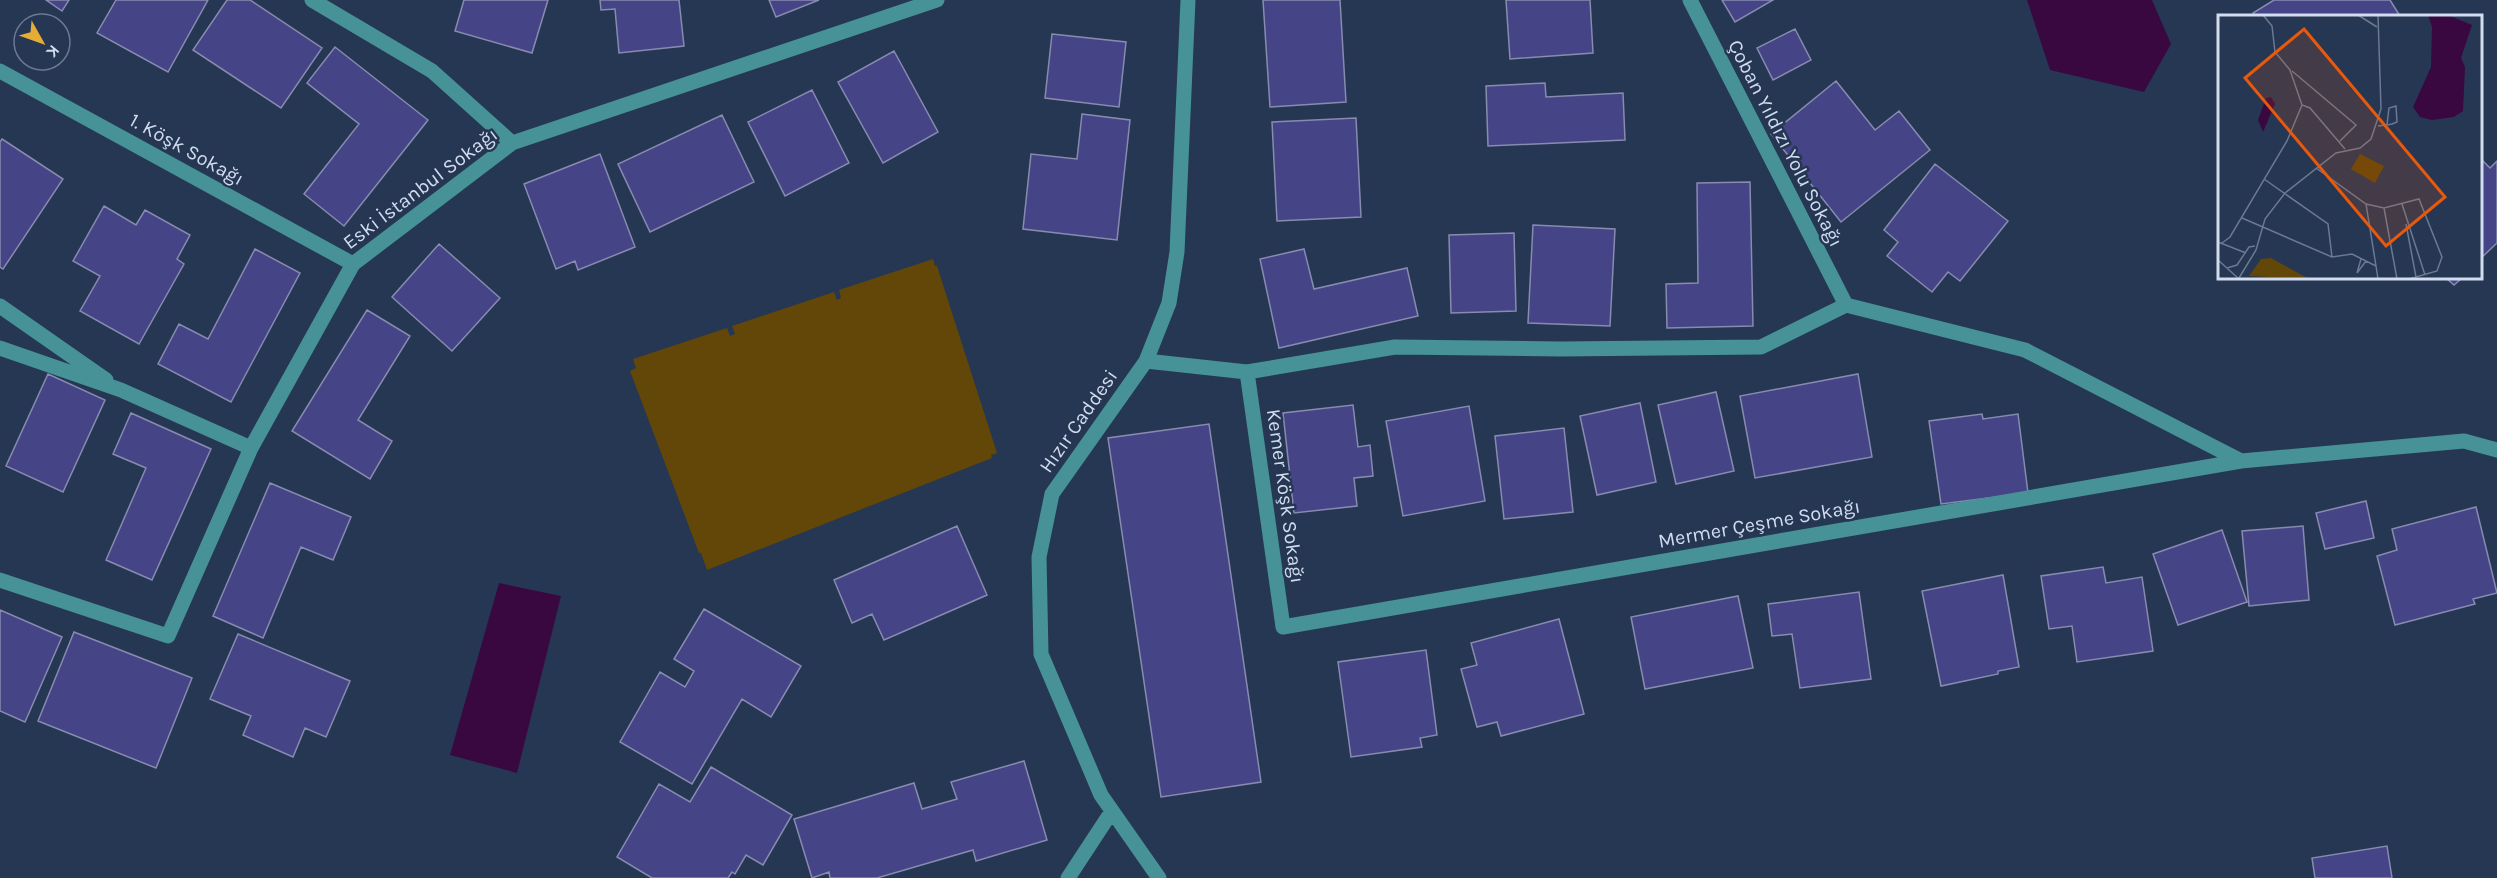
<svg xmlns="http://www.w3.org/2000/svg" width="2497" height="878" font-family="Karla,sans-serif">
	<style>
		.green { fill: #624708 }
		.water { fill: #390841 }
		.building { fill: #454486; stroke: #888bb0; stroke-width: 1.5 }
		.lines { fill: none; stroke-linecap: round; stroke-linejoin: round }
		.minor { stroke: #469297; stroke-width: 15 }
		.labels { text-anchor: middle; stroke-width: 5; stroke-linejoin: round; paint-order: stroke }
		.street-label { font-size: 20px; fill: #d2dcef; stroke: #263753 }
		.inset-road { fill: none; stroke: #6b7991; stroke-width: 1.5 }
		.view { fill: #e8590c; fill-opacity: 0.15; stroke: #e8590c; stroke-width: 3 }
		.inset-edge { fill: none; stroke: #d2dcef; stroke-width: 3 }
	</style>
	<rect width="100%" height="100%" fill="#263753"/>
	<path class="green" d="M933,259l2,7h2l60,187 -6,2 1,3 -285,112 -6,-17h-2l-69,-182 6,-3 -3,-9 94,-31 3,8 5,-2 -3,-8 102,-34 3,8 4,-2 -2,-8z"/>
	<path class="water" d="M2027,0h125l19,44 -27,48 -94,-22z
		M499,583l62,13 -44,177 -67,-18z"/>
	<path class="building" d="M46,0h23l-7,11z
		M116,0h92l-40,72 -71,-39z
		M227,0h23l72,48 -41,60 -88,-58z
		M464,0h84l-16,53 -77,-22z
		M600,0h79l5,46 -65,7 -4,-44 -14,1z
		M769,0h50l-43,17z
		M1263,0h77l6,102 -76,5z
		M1506,0h84l3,53 -83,6z
		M1722,0h51l-38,22z
		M2274,0h116l10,16h-145l-2,-3z
		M1795,29l16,31 -38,20 -16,-32z
		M1052,34l74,8 -7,65 -74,-9z
		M335,47l93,73 -84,106 -40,-32 55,-70 -52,-41z
		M894,51l44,81 -55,31 -45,-81z
		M1836,81l39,49 24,-19 31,39 -89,72 -70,-88z
		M1545,83l1,14 77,-4 2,47 -137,6 -2,-60z
		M812,90l37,73 -64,33 -37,-74z
		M1082,114l48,6 -13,120 -94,-11 8,-75 46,5z
		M722,115l32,67 -104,50 -32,-68z
		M1356,118l5,99 -84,4 -5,-99z
		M2,139l61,40 -60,90 -3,-2v-125z
		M600,154l35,93 -57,23 -3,-9 -19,8 -32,-85z
		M2480,158l10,10 7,-7v82l-17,16z
		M1935,164l73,57 -48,60 -12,-9 -16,20 -45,-36 11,-14 -14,-12z
		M1750,182l3,144 -86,2 -1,-44 32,-1 -1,-100z
		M104,206l32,19 9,-15 45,25 -13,24 7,5 -45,80 -59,-33 20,-35 -27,-15z
		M1533,225l82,4 -5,97 -82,-3z
		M1514,233l2,78 -65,2 -2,-78z
		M439,244l61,54 -48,53 -60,-54z
		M255,249l45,24 -69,129 -73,-38 21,-40 29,15z
		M1304,249l10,40 93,-21 11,48 -139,32 -19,-89z
		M2446,278h16l-8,7z
		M367,310l43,26 -52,84 34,21 -22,38 -78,-48z
		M48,374l57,26 -42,92 -57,-26z
		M1858,374l14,83 -117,21 -15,-82z
		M1716,392l18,79 -58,13 -18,-79z
		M1640,403l16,79 -59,13 -17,-79z
		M1353,405l5,42 12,-2 3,31 -19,2 3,28 -63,7 -11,-100z
		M1469,406l16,95 -82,15 -17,-95z
		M131,413l80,36 -59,131 -46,-20 40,-92 -33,-14z
		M1982,414l1,5 35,-5 10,79 -87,11 -12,-83z
		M1209,424l52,358 -100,15 -53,-359z
		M1564,428l9,84 -69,7 -9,-83z
		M270,483l81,34 -18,43 -32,-13 -38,91 -50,-22z
		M2366,501l8,37 -49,11 -9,-36z
		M2476,507l21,86 -24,6 2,5 -80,21 -18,-69 20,-6 -5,-21z
		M957,526l30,69 -103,45 -12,-26 -20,9 -18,-43z
		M2303,526l6,74 -60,6 -7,-75z
		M2222,530l25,72 -69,23 -25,-71z
		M2103,567l3,16 36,-6 11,74 -76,11 -5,-36 -23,3 -8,-53z
		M2003,575l16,92 -21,4v3l-57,12 -19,-95z
		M1859,592l12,87 -71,9 -8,-54 -20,2 -4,-32z
		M1738,596l15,72 -108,21 -14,-72z
		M704,609l97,57 -30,51 -29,-18 -50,85 -72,-42 40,-70 25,15 9,-16 -20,-12z
		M0,610l62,27 -37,85 -25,-11z
		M1559,619l25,95 -83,22 -4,-14 -20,5 -16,-58 16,-4 -6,-22z
		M74,632l118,46 -36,90 -118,-47z
		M238,634l112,47 -24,56 -21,-9 -12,29 -50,-22 8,-19 -41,-17z
		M1426,650l11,85 -17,3 2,9 -71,10 -13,-95z
		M1024,761l23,79 -71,21 -3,-11 -96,28h-47l-1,-6 -17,6 -18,-59 120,-36 8,26 35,-10 -6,-17z
		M711,767l81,48 -29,50 -17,-10 -11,19 -3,-2 -4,6h-76l-35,-21 42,-73 31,18z
		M2387,846l5,32h-77l-3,-20z"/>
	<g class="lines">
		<path class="minor" d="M312,0l120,71 80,72
			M1690,0l156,305
			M0,71l353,193
			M0,306l106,74
			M0,348l121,42 130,58
			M1146,361l101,11 148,-25 166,2 200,-2 85,-42 179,45 216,111 223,-20 33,9
			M1247,372l36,255 958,-166
			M0,580l168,56 83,-188 102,-184 159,-121 425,-143
			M1068,878l44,-67
			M1159,878l-58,-83 -60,-141 -2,-97 13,-63 94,-133 23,-58 8,-51 11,-252"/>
	</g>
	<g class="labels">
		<g class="street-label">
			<text transform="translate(1786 143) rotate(63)" y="7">Çoban Yıldızı Yolu Sokağı</text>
			<text transform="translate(187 149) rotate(29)" y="7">1. Köşk Sokağı</text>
			<text transform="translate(420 188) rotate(-37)" y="7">Eski İstanbul Sokağı</text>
			<text transform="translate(1078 421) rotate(-55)" y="7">Hızır Caddesi</text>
			<text transform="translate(1286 496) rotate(82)" y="7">Kemer Köşk Sokağı</text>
			<text transform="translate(1759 523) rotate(-10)" y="7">Mermer Çeşme Sokağı</text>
		</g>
	</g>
	<g transform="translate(2218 15)">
		<rect width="264" height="264" fill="#263753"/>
		<path d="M142,139l24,12 -9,17 -24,-14zM53,243l38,21 -60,-3 12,-17z" fill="#624708"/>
		<path d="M210,0h20l24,10 -11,33 4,9 -2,44 -9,6 -22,3 -12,-3 -7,-10 18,-40 1,-40zM53,82l4,7 -12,28 -5,-12 8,-22z" fill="#390841"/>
		<path class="inset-road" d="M45,0l9,11 3,26 15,18 12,35 8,3 35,41M140,0l19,12M74,56l64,54 -16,16M160,111l7,-1h2l5,-1 5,-2 -1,-16 -7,2 -2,17M98,153l50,36 18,4 35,-9 23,58 -5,14 -28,8M46,164l64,45 4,33M148,189l10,62M184,189l23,71M166,193l13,71M24,203l90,39 20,-3 24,12 2,13M188,209l10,53M0,227l28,11M4,228l8,-6 57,-96 15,-36M143,244l-4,14 9,-12M0,245l21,19M9,253l10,-3 12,-18 6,-1M21,263l17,-28 9,-31 20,-26 51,-40 24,-5 11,-9 10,-30 -3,-94"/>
		<path class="view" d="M86,14l141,168 -59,49 -141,-168z"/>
		<rect width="264" height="264" class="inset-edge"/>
	</g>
	<g transform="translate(42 42) rotate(130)"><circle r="28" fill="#263753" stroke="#6b7991" stroke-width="1.5"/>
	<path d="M0-4.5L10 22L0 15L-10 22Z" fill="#e6ad36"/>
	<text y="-9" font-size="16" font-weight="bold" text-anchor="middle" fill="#d2dcef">K</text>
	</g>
</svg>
